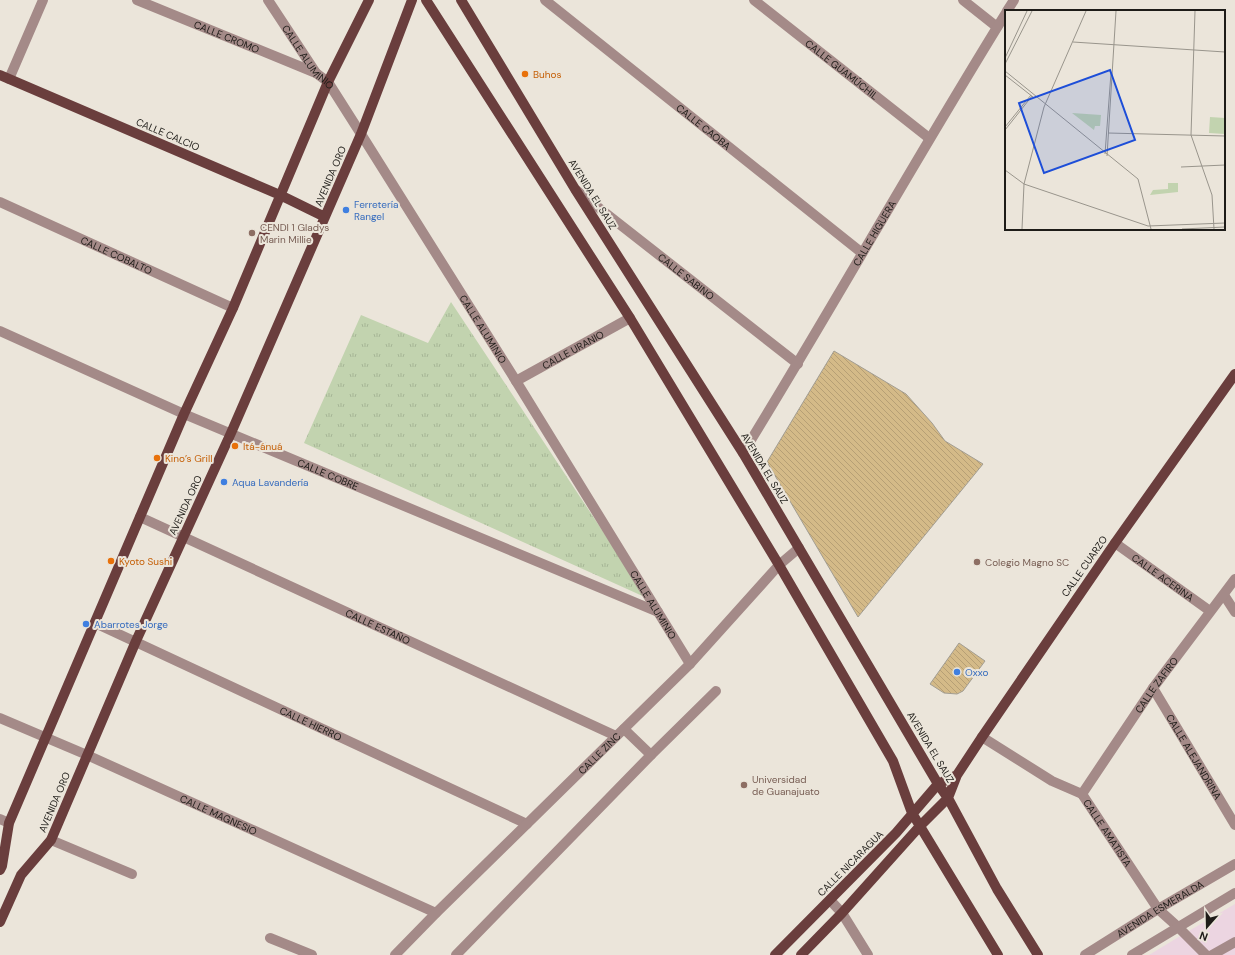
<svg xmlns="http://www.w3.org/2000/svg" width="1235" height="955" font-family="'DM Sans',sans-serif">
	<style>
		.medical { fill: #ecd5e1 }
		.park { fill: url(#park-tufts) }
		.building { fill: url(#building-back-hatch); stroke: #a29d92 }
		.lines { fill: none; stroke-linecap: round; stroke-linejoin: round }
		.minor { stroke: #a48a88; stroke-width: 10 }
		.major { stroke: #6a3e3d; stroke-width: 10 }
		.food-dot { fill: #e8710a; stroke: #ebe5da; stroke-width: 1.5 }
		.shop-dot { fill: #3f7fe0; stroke: #ebe5da; stroke-width: 1.5 }
		.education-dot { fill: #8d6e63; stroke: #ebe5da; stroke-width: 1.5 }
		.labels { text-anchor: middle; stroke-width: 4; stroke-linejoin: round; paint-order: stroke }
		.street-label { font-size: 10px; fill: #1e1c18; stroke: #ebe5da }
		.food-label { font-size: 10px; fill: #c56008; stroke: #ebe5da; text-anchor: start }
		.shop-label { font-size: 10px; fill: #366cbe; stroke: #ebe5da; text-anchor: start }
		.education-label { font-size: 10px; fill: #785e54; stroke: #ebe5da; text-anchor: start }
		.inset-road { fill: none; stroke: #99958c; stroke-width: 1 }
		.view { fill: #1d4ed8; fill-opacity: 0.15; stroke: #1d4ed8; stroke-width: 2 }
		.inset-edge { fill: none; stroke: #1e1c18; stroke-width: 2 }
	</style>
	<defs>
		<pattern id="park-tufts" width="24" height="20" patternUnits="userSpaceOnUse"><rect width="24" height="20" fill="#c2d3af"/><path d="M3 7l-1-3M5 7V3M7 7l1-3M15 17l-1-3M17 17v-4M19 17l1-3" fill="none" stroke="#a6b596"/></pattern>
		<pattern id="building-back-hatch" width="6" height="6" patternUnits="userSpaceOnUse"><rect width="6" height="6" fill="#d4ba88"/><path d="M-1 5l2 2M0 0l6 6M5-1l2 2" fill="none" stroke="#b69f75"/></pattern>
	</defs>
	<rect width="100%" height="100%" fill="#ebe5da"/>
	<path class="medical" d="M1235,904v51h-86l33,-20z"/>
	<path class="park" d="M451,302l196,296 -343,-155 57,-128 67,28z"/>
	<path class="building" d="M834,351l72,43 26,29 13,18 38,23 -125,153 -91,-155z
		M959,643l26,18 -22,30 -6,3 -13,-1 -14,-9z"/>
	<g class="lines">
		<g class="minor">
			<path id="s1" d="M137,0l179,73"/>
			<path id="s2" d="M268,0l48,73 12,9 33,52 155,247 174,283"/>
			<path id="s3" d="M545,0l317,253"/>
			<path id="s4" d="M754,0l175,138"/>
			<path d="M963,0l34,27"/>
			<path d="M1007,11l7,-11"/>
			<path d="M9,79l34,-79"/>
			<path id="s5" d="M576,190l222,174"/>
			<path id="s6" d="M0,202l233,106"/>
			<path id="s7" d="M0,331l184,83 474,198"/>
			<path id="s8" d="M516,381l114,-63"/>
			<path id="s9" d="M743,453c90,-146 173,-295 263,-440"/>
			<path id="s10" d="M140,517l476,219"/>
			<path id="s11" d="M1115,543l95,68"/>
			<path d="M1224,595l11,17"/>
			<path id="s12" d="M95,623l432,201"/>
			<path id="s13" d="M1153,688l82,137"/>
			<path id="s14" d="M0,718l87,37 349,158"/>
			<path id="s15" d="M982,737l70,44 30,13 76,115 20,18 28,28"/>
			<path d="M651,755l65,-64"/>
			<path id="s16" d="M1082,794l71,-106 82,-109"/>
			<path d="M0,819l9,4"/>
			<path d="M51,840l81,34"/>
			<path d="M830,900l12,13 26,42"/>
			<path d="M270,938l42,17"/>
			<path id="s17" d="M395,955l41,-42 254,-249 89,-99 20,-17"/>
			<path d="M456,955l195,-200 -27,-26"/>
			<path id="s18" d="M1085,955l73,-46 77,-45"/>
			<path d="M1132,955l103,-62"/>
			<path d="M1212,955l23,-13"/>
		</g>
		<path class="major" d="M426,0l204,318 149,247 114,196 19,52 86,142
			M461,0l114,189 168,264 195,331 10,14 49,91 41,66
			M0,75l280,120 45,22
			M0,870l2,-4 7,-43 175,-409 49,-106 95,-226 41,-82
			M0,922l21,-47 30,-35 85,-199 95,-208 130,-299 51,-134
			M775,955l121,-122 42,-49 19,-9
			M801,955l41,-42 78,-87 28,-28 9,-23 25,-38 133,-194 120,-169"/>
	</g>
	<g class="food-dot">
		<circle cx="525" cy="74" r="4"/>
		<circle cx="235" cy="446" r="4"/>
		<circle cx="157" cy="458" r="4"/>
		<circle cx="111" cy="561" r="4"/>
	</g>
	<g class="shop-dot">
		<circle cx="346" cy="210" r="4"/>
		<circle cx="224" cy="482" r="4"/>
		<circle cx="86" cy="624" r="4"/>
		<circle cx="957" cy="672" r="4"/>
	</g>
	<g class="education-dot">
		<circle cx="252" cy="233" r="4"/>
		<circle cx="977" cy="562" r="4"/>
		<circle cx="744" cy="785" r="4"/>
	</g>
	<g class="labels">
		<g class="street-label">
			<text dy="4" stroke="none"><textPath href="#s1" startOffset="97">CALLE CROMO</textPath></text>
			<text dy="4" stroke="none"><textPath href="#s2" startOffset="70">CALLE ALUMINIO</textPath></text>
			<text dy="4" stroke="none"><textPath href="#s4" startOffset="112">CALLE GUAMÚCHIL</textPath></text>
			<text dy="4" stroke="none"><textPath href="#s3" startOffset="203">CALLE CAOBA</textPath></text>
			<text transform="translate(168 134) rotate(23)" y="4">CALLE CALCIO</text>
			<text transform="translate(330 176) rotate(-67)" y="4">AVENIDA ORO</text>
			<text transform="translate(593 194) rotate(58)" y="4">AVENIDA EL SAUZ</text>
			<text dy="4" stroke="none"><textPath href="#s9" startOffset="256">CALLE HIGUERA</textPath></text>
			<text dy="4" stroke="none"><textPath href="#s6" startOffset="128">CALLE COBALTO</textPath></text>
			<text dy="4" stroke="none"><textPath href="#s5" startOffset="140">CALLE SABINO</textPath></text>
			<text dy="4" stroke="none"><textPath href="#s2" startOffset="394">CALLE ALUMINIO</textPath></text>
			<text dy="4" stroke="none"><textPath href="#s8" startOffset="65">CALLE URANIO</textPath></text>
			<text transform="translate(765 468) rotate(59)" y="4">AVENIDA EL SAUZ</text>
			<text dy="4" stroke="none"><textPath href="#s7" startOffset="358">CALLE COBRE</textPath></text>
			<text transform="translate(185 505) rotate(-65)" y="4">AVENIDA ORO</text>
			<text transform="translate(1084 566) rotate(-55)" y="4">CALLE CUARZO</text>
			<text dy="4" stroke="none"><textPath href="#s11" startOffset="59">CALLE ACERINA</textPath></text>
			<text dy="4" stroke="none"><textPath href="#s2" startOffset="718">CALLE ALUMINIO</textPath></text>
			<text dy="4" stroke="none"><textPath href="#s10" startOffset="262">CALLE ESTAÑO</textPath></text>
			<text dy="4" stroke="none"><textPath href="#s16" startOffset="132">CALLE ZAFIRO</textPath></text>
			<text dy="4" stroke="none"><textPath href="#s12" startOffset="238">CALLE HIERRO</textPath></text>
			<text transform="translate(931 747) rotate(59)" y="4">AVENIDA EL SAUZ</text>
			<text dy="4" stroke="none"><textPath href="#s17" startOffset="287">CALLE ZINC</textPath></text>
			<text dy="4" stroke="none"><textPath href="#s13" startOffset="80">CALLE ALEJANDRINA</textPath></text>
			<text transform="translate(54 802) rotate(-67)" y="4">AVENIDA ORO</text>
			<text dy="4" stroke="none"><textPath href="#s14" startOffset="239">CALLE MAGNESIO</textPath></text>
			<text dy="4" stroke="none"><textPath href="#s15" startOffset="162">CALLE AMATISTA</textPath></text>
			<text transform="translate(850 863) rotate(-45)" y="4">CALLE NICARAGUA</text>
			<text dy="4" stroke="none"><textPath href="#s18" startOffset="88">AVENIDA ESMERALDA</textPath></text>
		</g>
		<g class="food-label">
			<text x="533" y="78">Buhos</text>
			<text x="243" y="450">Itá-ánuá</text>
			<text x="165" y="462">Kino’s Grill</text>
			<text x="119" y="565">Kyoto Sushi</text>
		</g>
		<g class="shop-label">
			<text x="354" y="208">Ferretería<tspan x="354" dy="12">Rangel</tspan></text>
			<text x="232" y="486">Aqua Lavandería</text>
			<text x="94" y="628">Abarrotes Jorge</text>
			<text x="965" y="676">Oxxo</text>
		</g>
		<g class="education-label">
			<text x="260" y="231">CENDI 1 Gladys<tspan x="260" dy="12">Marin Millie</tspan></text>
			<text x="985" y="566">Colegio Magno SC</text>
			<text x="752" y="783">Universidad<tspan x="752" dy="12">de Guanajuato</tspan></text>
		</g>
	</g>
	<g transform="translate(1005 10)">
		<rect width="220" height="220" fill="#ebe5da"/>
		<path d="M163,173h10v9l-28,3 3,-5 15,-1z" fill="#c2d3af"/>
		<path d="M67,103l29,2 -1,11h-5l-1,4zM205,107l15,1v16l-16,-1z" fill="#c2d3af"/>
		<path class="inset-road" d="M190,1l-4,124 21,60 2,34M68,32l152,10M0,48l22,-47M0,54l27,-53M0,61l133,108 13,50M0,65l28,22M0,117l26,-32M0,120l27,-34M103,123l117,3M100,144l6,-81M102,146l9,-145M176,157l44,-2M0,160l19,14 124,42 77,-3M17,219l2,-45 20,-77 42,-96M177,219l43,-2"/>
		<path class="view" d="M105,60l25,70 -91,33 -25,-70z"/>
		<rect width="220" height="220" class="inset-edge"/>
	</g>
	<g transform="translate(1207 927) rotate(200)" stroke="#ebe5da" stroke-width="3" paint-order="stroke">
	<path d="M0-3L7 15L0 10L-7 15Z" fill="#1e1c18"/>
	<text y="-6" font-size="11" font-weight="bold" text-anchor="middle" fill="#1e1c18">N</text>
	</g>
</svg>
